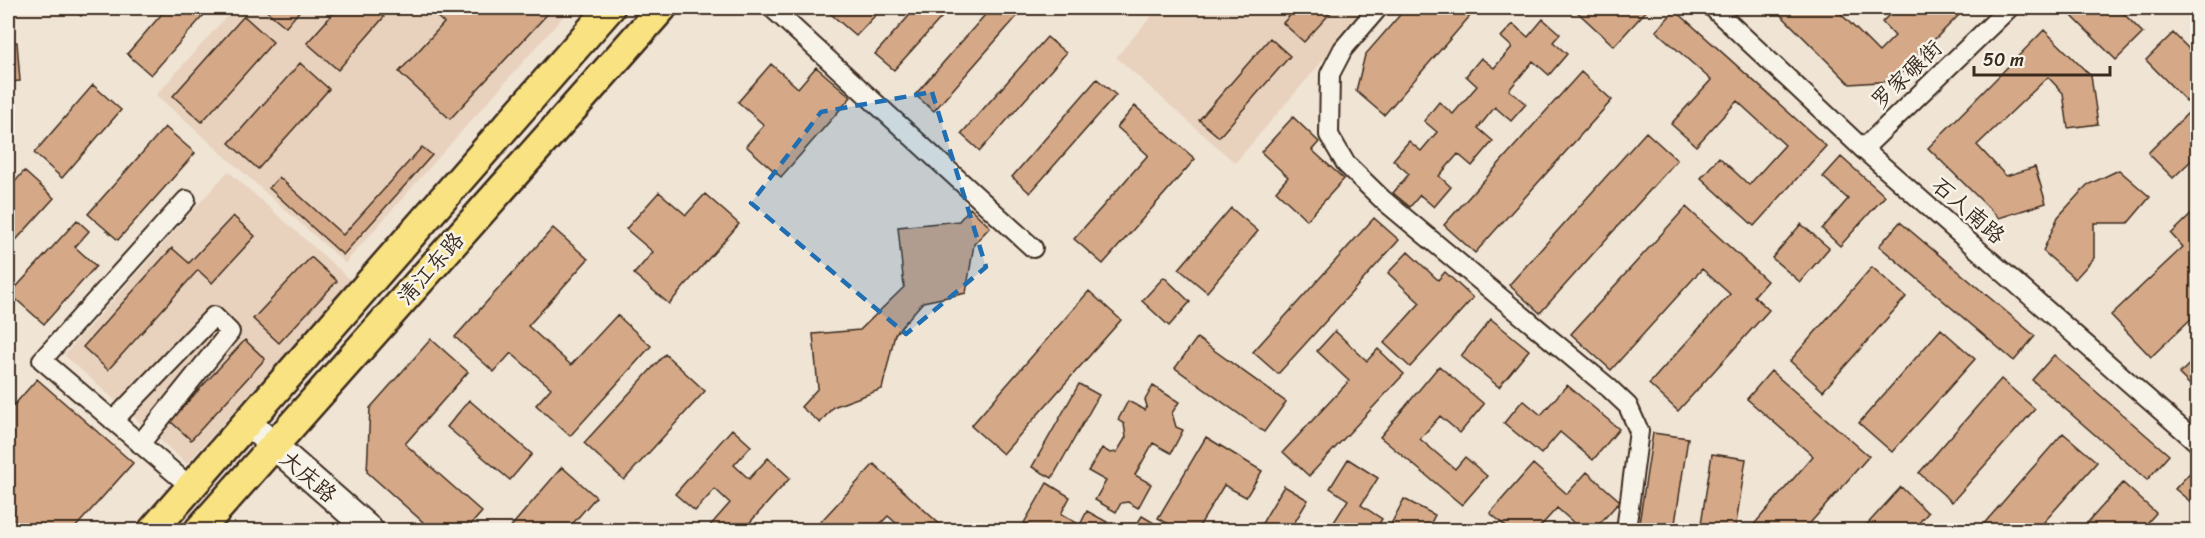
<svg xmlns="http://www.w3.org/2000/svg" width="2205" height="538" font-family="Sriracha,'LXGW WenKai TC',sans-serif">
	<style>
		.built { fill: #e8d2be }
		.building { fill: #d5a987; stroke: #3b2a1e; stroke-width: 1.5 }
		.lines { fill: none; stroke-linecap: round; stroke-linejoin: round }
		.street-casing { stroke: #3b2a1e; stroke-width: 22 }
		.secondary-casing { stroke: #3b2a1e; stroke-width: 30 }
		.primary-casing { stroke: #3b2a1e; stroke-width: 33 }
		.street { stroke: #f7f3e8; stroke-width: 18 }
		.secondary { stroke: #f7f3e8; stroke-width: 26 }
		.primary { stroke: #f8e281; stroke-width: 28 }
		.marked { fill: #1f6fb2; fill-opacity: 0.2; stroke: #1f6fb2; stroke-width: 4.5; stroke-dasharray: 12 8; stroke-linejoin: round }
		.labels { text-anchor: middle; stroke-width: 5; stroke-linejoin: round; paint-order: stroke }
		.street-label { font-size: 22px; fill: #3b2a1e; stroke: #f7f3e8 }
	</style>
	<rect width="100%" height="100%" fill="#f0e4d5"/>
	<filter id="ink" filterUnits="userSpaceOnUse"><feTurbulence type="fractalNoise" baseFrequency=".0167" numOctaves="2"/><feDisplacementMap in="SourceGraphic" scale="12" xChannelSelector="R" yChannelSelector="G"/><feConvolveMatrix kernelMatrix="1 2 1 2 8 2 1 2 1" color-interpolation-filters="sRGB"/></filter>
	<g filter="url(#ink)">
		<path class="built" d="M234,8h337l-226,255 -189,-168z
			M1159,8h209l-133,155 -119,-106z
			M228,171l123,109 -164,184 -123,-109z"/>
		<path class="building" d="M71,8h17l-7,8z
			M167,8h43l-59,67 -24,-21z
			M263,8h39l-16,19z
			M338,8h35l11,9 -46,53 -31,-27z
			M427,8h126l-103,111 -51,-47 45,-49z
			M824,8h58l-26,28z
			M916,8h34l-56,62 -19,-16z
			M991,8h21l7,6 -85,97 -19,-16z
			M1297,8h38l-31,34 -21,-19z
			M1406,8h71l-93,107 -28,-24 9,-36z
			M1573,8h76l-35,38z
			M1774,8h61l44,44 16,-16 -13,-14 14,-14h70l-73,73 -43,3z
			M2075,8h50l-4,3 22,22 -27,27 -47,-47z
			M1675,10l151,136 -72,80 -53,-48 18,-21 30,28 36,-40 -48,-44 -41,45 -25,-22 40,-44 -55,-49z
			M244,16l29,26 -71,80 -29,-26z
			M1543,19l17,15 -7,8 14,12 -18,21 -16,-14 -24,29 17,14 -15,17 -16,-14 -17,21 15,13 -21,25 -14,-12 -19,22 12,11 -17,20 -14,-12 -10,12 -17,-14 16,-19 -16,-14 16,-19 12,10 16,-19 -13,-11 15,-19 14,12 24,-28 -11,-10 15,-18 13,10 18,-21 -11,-10 12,-13 15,13z
			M2044,30l47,46 7,48 -30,4 -5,-35 -15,-16 -71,68 29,31 29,-9 11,36 -47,15 -71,-70z
			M2173,33l25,25v96l-25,24 -25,-25 45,-45 -47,-48z
			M1047,37l19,16 -86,98 -19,-17z
			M1270,38l20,18 -71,81 -20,-17z
			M17,42l3,39 -12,1v-39z
			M300,63l29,26 -71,80 -29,-26z
			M771,64l27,24 18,-21 35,30 -70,80 -35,-31 18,-21 -26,-23z
			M1581,72l31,28 -137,153 -31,-28z
			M1097,79l19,16 -86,98 -18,-16z
			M93,85l28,25 -59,68 -28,-25z
			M1135,106l60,53 -92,105 -29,-25 74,-84 -31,-28z
			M1293,117l26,25 -7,8 32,29 -37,41 -31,-29 12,-14 -27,-25z
			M165,127l30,26 -77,87 -30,-26z
			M1646,132l31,28 -137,153 -31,-28z
			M422,147l10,8 -89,100 -74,-67 10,-11 64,58z
			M1841,157l44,39 -45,50 -18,-17 26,-30 -25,-22z
			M2119,170l31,27 -22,26h-34v35l-19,21 -32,-28 15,-34 29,-32z
			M24,171l30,27 -46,51v-59z
			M659,192l27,23 19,-21 34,30 -70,80 -35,-30 19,-22 -27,-23z
			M1686,207l81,74 -13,15 15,14 -91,101 -29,-27 81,-90 -28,-25 -91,101 -40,-36z
			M970,208l20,19 -16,17 -8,49 -43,9 -28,32 -13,55 -49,18 -13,16 -19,-16 17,-19 -5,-54 47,-4 44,-43 -6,-60 61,-6z
			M1231,208l27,23 -51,61 -28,-23z
			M2198,208v104l-47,45 -40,-42 72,-68 -12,-13z
			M233,216l22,20 -43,47 -14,-13 -90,100 -25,-23 89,-99 17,15z
			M1374,218l25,22 -121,134 -25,-22z
			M77,220l12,11 -14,16 21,19 -52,58 -34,-30z
			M1900,222l135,114 -21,25 -135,-115z
			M1801,224l28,24 -29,34 -28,-24z
			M553,228l35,31 -60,67 43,39 46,-50 34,31 -81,90 -34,-31 15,-17 -40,-35 -17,19 -39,-35z
			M1408,252l30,28 7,-8 28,26 -63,69 -26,-24 36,-40 -32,-30z
			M311,257l26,24 -58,62 -26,-24z
			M1872,267l34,30 -83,94 -33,-30z
			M1164,277l26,25 -21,24 -27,-25z
			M1089,291l32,29 -118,134 -32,-28z
			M1491,319l38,31 -30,37 -38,-31z
			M1941,329l34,30 -83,93 -33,-29z
			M1335,331l32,30 11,-12 26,25 -95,102 -26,-24 66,-71 -32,-30z
			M1197,338l89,64 -22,30 -89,-64z
			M431,339l37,33 -63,72 77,68 -16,18h-34l-65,-58 3,-64z
			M245,340l20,19 -74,81 -21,-19z
			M665,354l40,37 -81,89 -40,-37z
			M2054,355l115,100 -22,25 -115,-100z
			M2198,356v37l-19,-19z
			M1439,366l45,38 -24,29 -20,-17 -20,23 35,30 10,-12 22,19 -25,29 -82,-68z
			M1771,371l98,85 -65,74 -54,-1 63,-73 -66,-57z
			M37,379l96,84 -60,67h-65v-118z
			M2001,379l34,30 -83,93 -33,-29z
			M1079,384l20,11 -47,83 -20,-11z
			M1567,385l52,44 -26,31 -33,-28 -19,22 -37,-31 19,-23 18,15z
			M1153,386l26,16 -7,11 4,14 7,3 -12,23 -18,-10 -18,32 16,9 -13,24 -10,-6 -7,1 -5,9 -21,-12 11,-19 -18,-10 14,-23 8,5 7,-1 9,-15 -2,-13 -6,-4 10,-19 17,9 2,-4 -2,-6z
			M469,400l63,54 -22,26 -63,-53z
			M732,429l19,17 -17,19 15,14 19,-21 22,20 -47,52h-32l-3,-2 22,-25 -15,-14 -20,22 -20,-17z
			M1653,433l35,5 -14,92h-36z
			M2063,433l34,29 -60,68h-52l-4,-3z
			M1206,437l56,34 -16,26 -22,-12 -27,45h-18l-21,-12z
			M1712,454l34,5 -11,71h-35z
			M1348,459l30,19 -17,27 21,14 -7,11h-46l19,-30 -18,-12z
			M874,464l72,66h-42l-16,-14 -14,14h-61z
			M1533,464l34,30 20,-22 33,29 -26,29h-12l-25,-22 -20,22h-27l-20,-17z
			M2197,465l1,1v42l-23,-19z
			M562,467l34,30 -29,33h-57l-1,-1z
			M1047,483l23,14 -9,17 19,11 7,-14 20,11 -5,8h-65l-13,-7z
			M2123,483l33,30 -15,17h-60z
			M1284,486l24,14 -18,30h-32z
			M1901,487l27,26 -16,17h-50z
			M1404,499l31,16 -8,15h-39z
			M1142,516l24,14h-33z"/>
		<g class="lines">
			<defs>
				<path id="street" d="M772,8l261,240
					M1378,8l-35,41 -13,25 -1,61 17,29 36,35 227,189 19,18 11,25 -13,99
					M1713,8l150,141 335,294
					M1863,149l146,-141
					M186,200l-144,160 149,127
					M113,421l101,-105 16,16 -90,112"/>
				<path id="secondary" d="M247,422l123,108"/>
				<path id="primary" d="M153,530l457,-522
					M199,530l463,-522"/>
			</defs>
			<use href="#street" class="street-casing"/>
			<use href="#secondary" class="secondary-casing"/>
			<use href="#primary" class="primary-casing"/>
			<use href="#street" class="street"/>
			<use href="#secondary" class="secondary"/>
			<use href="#primary" class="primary"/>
		</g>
	</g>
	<path class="marked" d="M932,92l54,175 -80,67 -155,-131 70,-91z"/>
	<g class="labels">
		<g class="street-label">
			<text transform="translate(1906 74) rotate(-44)" y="8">罗家碾街</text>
			<text transform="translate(1969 210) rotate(41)" y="8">石人南路</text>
			<text transform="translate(430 268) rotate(-49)" y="8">清江东路</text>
			<text transform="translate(309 476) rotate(41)" y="8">大庆路</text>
		</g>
	</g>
	<rect width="2205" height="538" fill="none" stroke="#f7f3e8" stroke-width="30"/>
	<rect x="15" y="15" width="2175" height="508" fill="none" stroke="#3b2a1e" stroke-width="2" filter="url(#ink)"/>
	<path d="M1974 66v9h136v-9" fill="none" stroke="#3b2a1e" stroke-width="3"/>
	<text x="1983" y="66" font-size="18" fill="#3b2a1e" stroke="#f7f3e8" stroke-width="4.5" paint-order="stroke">50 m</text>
</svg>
